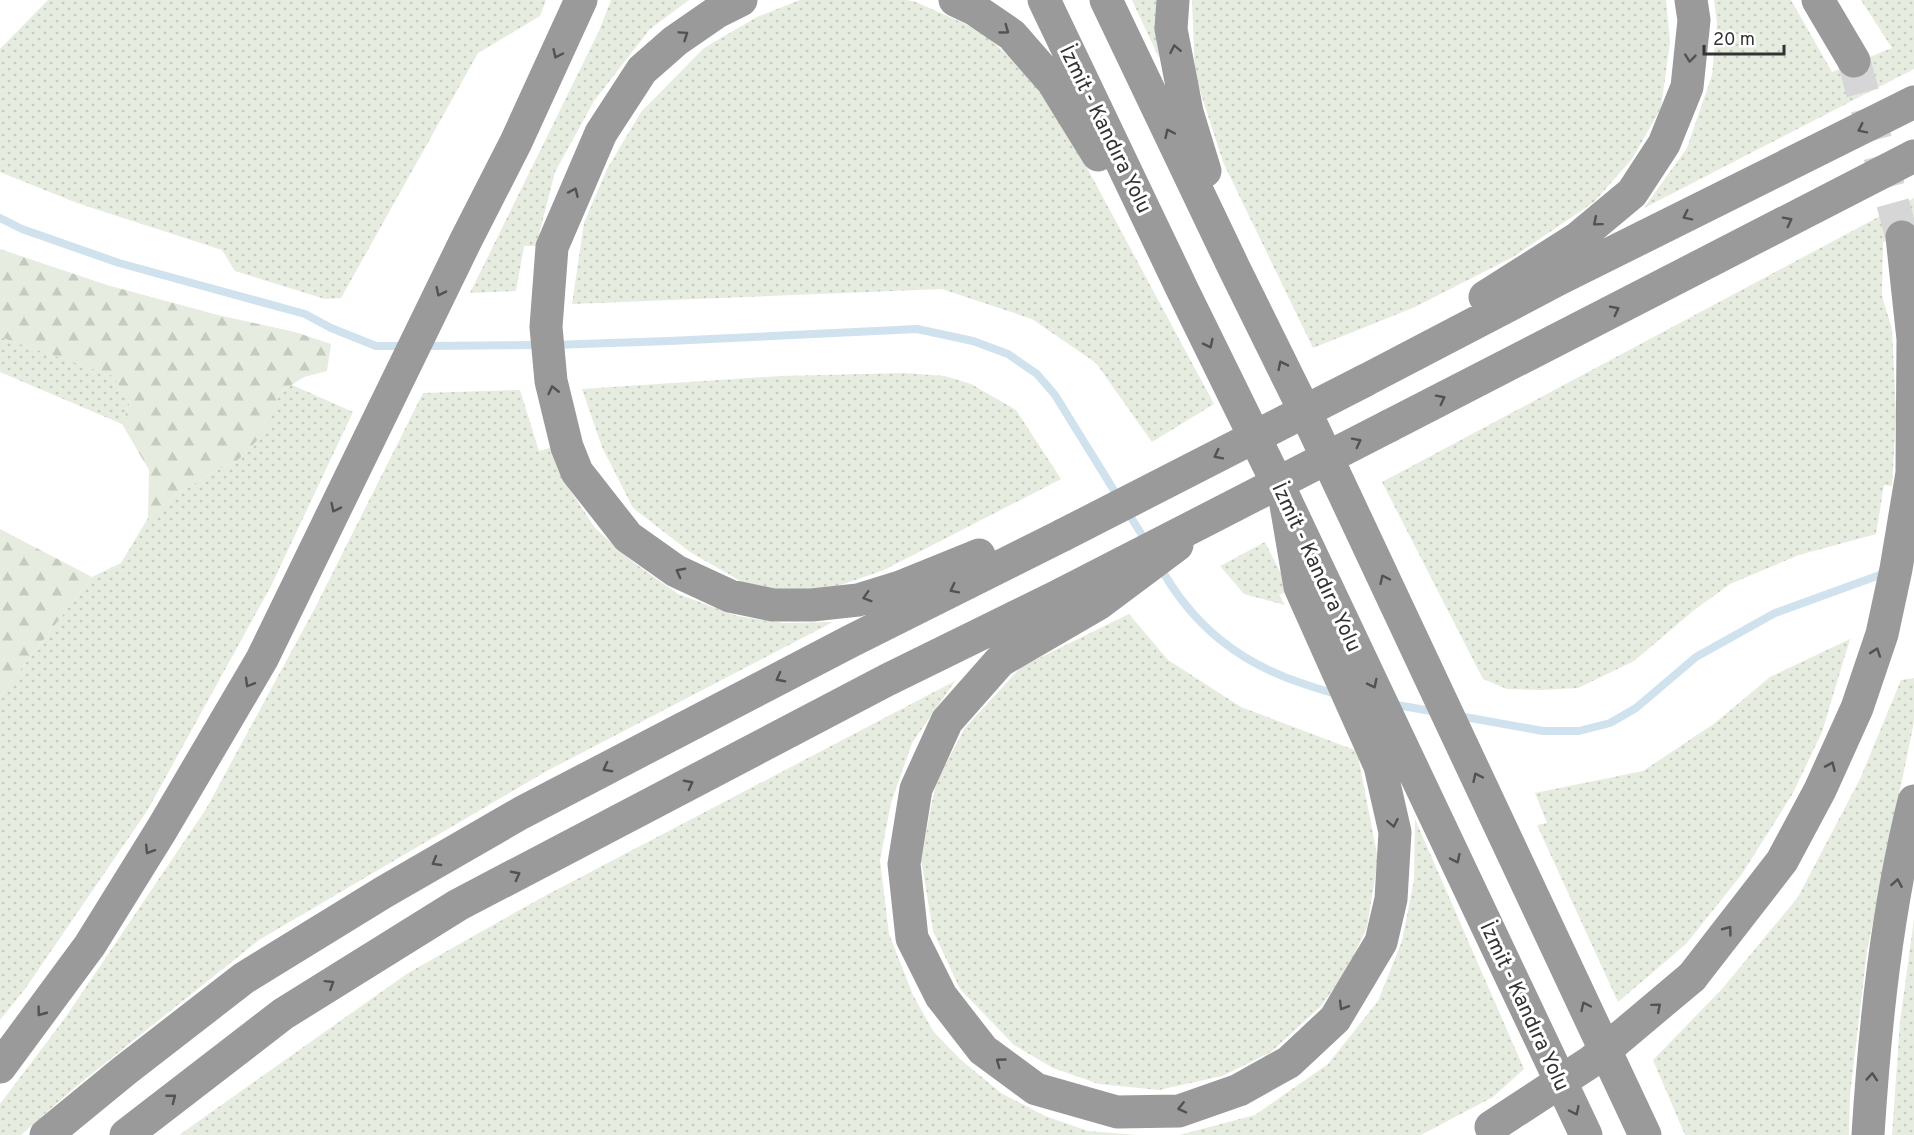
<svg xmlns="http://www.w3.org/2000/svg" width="1914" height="1135" font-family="Overpass,sans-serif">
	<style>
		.grass { fill: url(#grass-dots) }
		.forest { fill: url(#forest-firs) }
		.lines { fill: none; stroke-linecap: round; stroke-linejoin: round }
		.stream { stroke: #cfe2ee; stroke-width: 8 }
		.highway-tunnel { stroke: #d6d6d6; stroke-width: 33; stroke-dasharray: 33 16; stroke-linecap: butt }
		.highway { stroke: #9a9a9a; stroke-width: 33 }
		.highway-bridge { stroke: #9a9a9a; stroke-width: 33 }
		.oneway { stroke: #525252 }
		.labels { text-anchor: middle; stroke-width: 6; stroke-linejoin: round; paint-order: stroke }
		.street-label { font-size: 21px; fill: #333; stroke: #fff }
	</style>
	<defs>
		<pattern id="grass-dots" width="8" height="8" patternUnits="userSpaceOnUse" patternTransform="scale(1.5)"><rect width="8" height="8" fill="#e6ecdf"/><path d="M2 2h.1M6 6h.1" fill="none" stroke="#c6cbc0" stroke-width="1.8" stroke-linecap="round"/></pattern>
		<pattern id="forest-firs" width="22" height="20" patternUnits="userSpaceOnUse" patternTransform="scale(1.5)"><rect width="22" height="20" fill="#e6ecdf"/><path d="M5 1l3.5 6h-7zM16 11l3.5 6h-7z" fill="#c6cbc0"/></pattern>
	</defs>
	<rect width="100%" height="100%" fill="#fff"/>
	<path class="grass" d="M48,0h498l-6,16 -62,37 -137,245 -16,1 -90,-28 -13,-21 -145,-47 -77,-31v-123z
		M611,0h78l-39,29 -56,72 -39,71 -19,74h-12l-8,45 -46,2 129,-262z
		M800,0h107l9,2 65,29 45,41 44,64 144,268 -62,38 -56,-79 -64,-44 -90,-30 -370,15 12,-81 23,-54 34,-57 63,-64 53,-31z
		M1132,0h28l-1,58z
		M1192,0h474l4,42 -9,66 -29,51 -38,43 -81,55 -98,50 -102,41 -90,-186 -28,-87z
		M1714,0h77l41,72 60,-24 -31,-48h53v69l-270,139 43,-60 25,-73 5,-52z
		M1914,198v36l-31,8 -1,54 10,33 4,86 -4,71 -8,-1 -8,49 -77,21 -69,29 -37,27 -59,50 -56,27 -36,2 -35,-1 -24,-10 -101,-197z
		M0,337l114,39 16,26 -8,22 -122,-52z
		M904,373l41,3 26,8 45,26 45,69 -177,91 -61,21 -70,-3 -63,-36 -57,-44 -31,-61 -20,-58 199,-13z
		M292,385l61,27 -82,174 -124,225 -122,178 -25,31v-324l92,-119 29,-14 27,-45 32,-26 41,-24 15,-6 29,-31 14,-38z
		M520,390l19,61 11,-3 20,42 25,38 38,34 45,32 59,22 46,7 50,-1 -288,150 -286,168 -185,148 -53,47h-21v-31l65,-86 141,-209 109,-201 108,-215z
		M1265,542l24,48 -10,5 6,10 -41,-11 -24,-28z
		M1129,614l39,46 73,47 116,44 21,108 -11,68 -21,45 -25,34 -50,46 -49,24 -63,14 -60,-6 -46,-16 -39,-23 -54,-56 -27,-58 -12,-72 15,-77 29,-54 56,-61z
		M1850,639l-28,93 -29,61 -51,81 -56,70 -68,58 -81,-177 10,-2 -12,-30 108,-22 72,-48 55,-46z
		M1914,678v44l-47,229 -17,144 -1,40h-164l-32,-75 69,-71 76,-92 62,-118 41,-99z
		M955,681l-43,62 -21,60 -11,57 9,74 24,61 20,36 28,29 40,33 44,23 43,15 49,4h-958l229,-162 133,-75z
		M1415,819l109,250 -31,28 -72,38h-242l76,-20 73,-51 50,-63 24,-60 12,-61z
		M1914,919v216h-22l8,-113z"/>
	<path class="forest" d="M0,249l107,36 111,30 77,17 36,12 -4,27 -23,6 -25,16 -13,38 -30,31 -15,6 -41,24 -32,26 1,-48 -27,-46 8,-22 -17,-26 -113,-39z
		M0,529l92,48 -92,119z"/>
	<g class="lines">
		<path class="stream" d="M0,218l22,11 97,34 186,51 26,14 45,18h30
			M554,345l115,-4 248,-12 56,12 35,13 29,20 18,21 65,105
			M422,346l119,-1
			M1127,511l20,32
			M1159,565c33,60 80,98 145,119 12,4 24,8 36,11
			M1391,704l46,8
			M1459,716l84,15h36l31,-8 26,-15 60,-51 79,-44 113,-41"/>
		<path class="highway-tunnel" d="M1854,61l48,176"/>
		<path class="highway" d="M741,0l-24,12 -42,29 -33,29 -41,63 -49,114 -6,80 5,54 16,66 10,25 51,65 48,34 54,25 43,9h39l46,-5 42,-13 79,-32
			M955,0l19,9 38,26 41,47 45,73
			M1044,0l139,291 102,208 301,636
			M1106,0l128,268 80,162 331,705
			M1173,0l-2,29 16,83 18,59
			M1818,0l36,61
			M1485,297l93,-59 54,-45 32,-49 23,-57 7,-67 -3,-20
			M1364,381l195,-102 355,-177
			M1389,426l525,-270
			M1177,545l-79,59 -98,57 -53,60 -31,68 -12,75 8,74 29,58 42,54 53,39 81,23 62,-1 60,-21 50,-28 46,-43 46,-77 10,-43 4,-67 -15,-66 -80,-179 -15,-88
			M1692,977l90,-116 38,-71 37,-82 25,-74 14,-65 16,-96 1,-134 -11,-102
			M0,1067l90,-122 72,-116 100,-170 204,-419 50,-98 65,-142
			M46,1135l78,-64 120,-93 140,-86 137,-79 330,-172 212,-106
			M126,1135l157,-121 175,-109 429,-225 175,-86
			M1868,1135c7,-112 19,-225 46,-334"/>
		<path class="highway-bridge" d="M1063,535l301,-154
			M1062,594l327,-168
			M1491,1127l101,-66 100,-84"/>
	</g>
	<defs><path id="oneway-chevron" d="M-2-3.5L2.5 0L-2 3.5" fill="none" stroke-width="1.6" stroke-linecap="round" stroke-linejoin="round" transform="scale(1.5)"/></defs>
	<g class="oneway">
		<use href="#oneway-chevron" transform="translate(1005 30) rotate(36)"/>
		<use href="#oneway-chevron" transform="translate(684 35) rotate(-34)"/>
		<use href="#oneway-chevron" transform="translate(1175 49) rotate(-101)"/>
		<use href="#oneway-chevron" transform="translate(557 54) rotate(115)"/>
		<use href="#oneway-chevron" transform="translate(1690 58) rotate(96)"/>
		<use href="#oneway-chevron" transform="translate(1862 129) rotate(154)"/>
		<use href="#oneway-chevron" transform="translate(1169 133) rotate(-115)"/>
		<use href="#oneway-chevron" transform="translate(574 192) rotate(-66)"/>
		<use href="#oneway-chevron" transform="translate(1687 216) rotate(154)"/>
		<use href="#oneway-chevron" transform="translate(1788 221) rotate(-27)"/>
		<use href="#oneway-chevron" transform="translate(1597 222) rotate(140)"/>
		<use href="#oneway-chevron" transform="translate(440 292) rotate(116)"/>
		<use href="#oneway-chevron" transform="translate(1615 310) rotate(-27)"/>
		<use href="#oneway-chevron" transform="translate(1209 344) rotate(64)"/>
		<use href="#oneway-chevron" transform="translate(1282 365) rotate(-116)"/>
		<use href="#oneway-chevron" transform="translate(553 390) rotate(-103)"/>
		<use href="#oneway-chevron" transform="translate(1441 399) rotate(-27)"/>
		<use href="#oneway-chevron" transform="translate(1357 442) rotate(-27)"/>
		<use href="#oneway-chevron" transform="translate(1218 455) rotate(153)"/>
		<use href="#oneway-chevron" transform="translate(335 508) rotate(116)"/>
		<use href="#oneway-chevron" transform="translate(680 572) rotate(-152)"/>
		<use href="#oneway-chevron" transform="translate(1384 579) rotate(-115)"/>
		<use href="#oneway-chevron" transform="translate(954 589) rotate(153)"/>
		<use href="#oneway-chevron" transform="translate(867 597) rotate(163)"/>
		<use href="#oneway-chevron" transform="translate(1876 652) rotate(-71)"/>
		<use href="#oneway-chevron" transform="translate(780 678) rotate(152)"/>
		<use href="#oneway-chevron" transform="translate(249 683) rotate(120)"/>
		<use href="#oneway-chevron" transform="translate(1373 684) rotate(64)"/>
		<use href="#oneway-chevron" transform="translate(1831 766) rotate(-66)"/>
		<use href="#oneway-chevron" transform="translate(607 768) rotate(152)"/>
		<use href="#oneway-chevron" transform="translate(1477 777) rotate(-115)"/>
		<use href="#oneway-chevron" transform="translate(689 784) rotate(-28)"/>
		<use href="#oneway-chevron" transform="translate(1393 823) rotate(79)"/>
		<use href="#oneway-chevron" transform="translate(149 850) rotate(122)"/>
		<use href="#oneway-chevron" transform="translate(1456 859) rotate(65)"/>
		<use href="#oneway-chevron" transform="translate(436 862) rotate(150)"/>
		<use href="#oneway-chevron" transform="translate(516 875) rotate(-28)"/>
		<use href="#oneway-chevron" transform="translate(1897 883) rotate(-80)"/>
		<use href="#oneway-chevron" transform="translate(1728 930) rotate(-53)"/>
		<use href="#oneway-chevron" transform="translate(330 984) rotate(-32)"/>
		<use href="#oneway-chevron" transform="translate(1343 1006) rotate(121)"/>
		<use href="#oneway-chevron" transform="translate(1585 1006) rotate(-115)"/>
		<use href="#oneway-chevron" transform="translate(1657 1007) rotate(-40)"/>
		<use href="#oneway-chevron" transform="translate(41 1012) rotate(127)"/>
		<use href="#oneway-chevron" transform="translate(1000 1062) rotate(-144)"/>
		<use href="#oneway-chevron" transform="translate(1872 1077) rotate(-86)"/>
		<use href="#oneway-chevron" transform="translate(172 1098) rotate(-38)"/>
		<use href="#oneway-chevron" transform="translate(1182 1108) rotate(167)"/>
		<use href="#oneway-chevron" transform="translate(1575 1111) rotate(65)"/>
	</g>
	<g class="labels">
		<g class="street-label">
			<text transform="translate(1106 129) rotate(64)" y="7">İzmit - Kandıra Yolu</text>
			<text transform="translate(1317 567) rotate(65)" y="7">İzmit - Kandıra Yolu</text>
			<text transform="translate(1525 1006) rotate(65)" y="7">İzmit - Kandıra Yolu</text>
		</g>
	</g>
	<path d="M1704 45v9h80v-9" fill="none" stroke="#333333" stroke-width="3"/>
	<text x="1713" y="45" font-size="18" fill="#333333" stroke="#ffffff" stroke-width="4.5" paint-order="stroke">20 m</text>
</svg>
